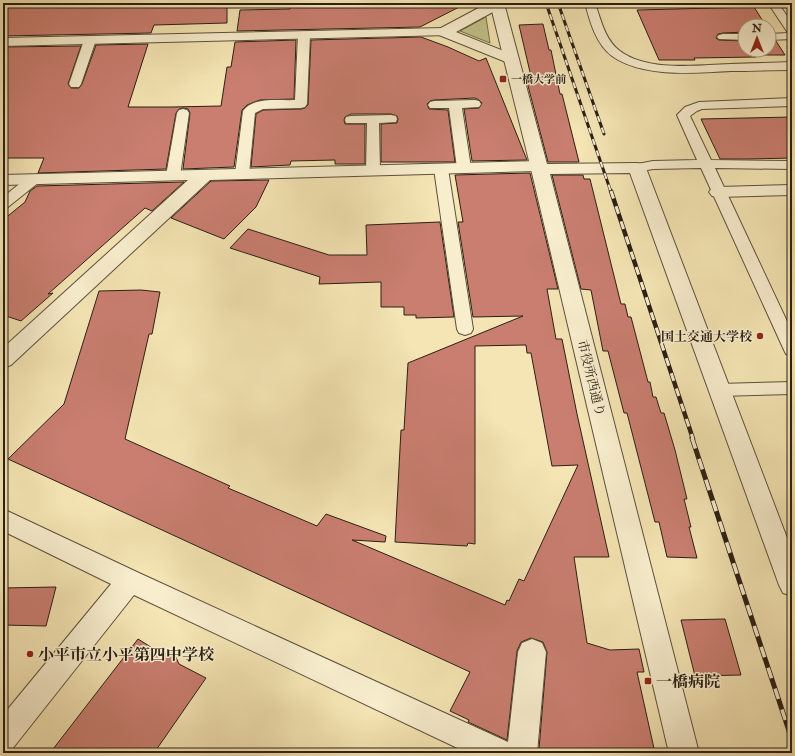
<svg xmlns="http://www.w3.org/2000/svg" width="795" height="756" font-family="'IM FELL Double Pica','Noto Serif JP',serif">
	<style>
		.green { fill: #c2c289; stroke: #76704e }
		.building { fill: #c97e70; stroke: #2a1f14 }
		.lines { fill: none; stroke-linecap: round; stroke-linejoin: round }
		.service-casing { stroke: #5d503c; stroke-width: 2 }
		.pedestrian-casing { stroke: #5d503c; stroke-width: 2 }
		.minor-casing { stroke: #5d503c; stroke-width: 2 }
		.tertiary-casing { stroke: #5d503c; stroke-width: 2 }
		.service { fill: #f8eece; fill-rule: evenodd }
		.pedestrian { fill: #f8eece; fill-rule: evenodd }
		.minor { fill: #f8eece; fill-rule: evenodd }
		.tertiary { fill: #f8eece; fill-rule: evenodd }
		.rail-far2-casing { stroke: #2a1f14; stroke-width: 3 }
		.rail-far1-casing { stroke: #2a1f14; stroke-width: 4.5 }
		.rail-casing { stroke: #2a1f14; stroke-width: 5 }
		.rail-far2 { stroke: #f8eece; stroke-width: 2; stroke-dasharray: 6; stroke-linecap: butt }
		.rail-far1 { stroke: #f8eece; stroke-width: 3; stroke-dasharray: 8; stroke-linecap: butt }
		.rail { stroke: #f8eece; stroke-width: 3.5; stroke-dasharray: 11; stroke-linecap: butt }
		.poi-dot { fill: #8f2418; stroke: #f8eece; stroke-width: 1.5 }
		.labels { text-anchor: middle; stroke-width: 3; stroke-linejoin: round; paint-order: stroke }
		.far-poi-label { font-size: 11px; font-weight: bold; fill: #2a1f14; stroke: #f8eece; text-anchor: start }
		.poi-label { font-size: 13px; font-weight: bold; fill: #2a1f14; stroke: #f8eece; text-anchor: end }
		.street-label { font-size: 13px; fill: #2a1f14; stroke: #f8eece }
		.near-poi-label { font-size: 16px; font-weight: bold; fill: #2a1f14; stroke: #f8eece; text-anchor: start }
	</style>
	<rect width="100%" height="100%" fill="#f5e5b4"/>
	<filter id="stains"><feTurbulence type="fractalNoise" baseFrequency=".005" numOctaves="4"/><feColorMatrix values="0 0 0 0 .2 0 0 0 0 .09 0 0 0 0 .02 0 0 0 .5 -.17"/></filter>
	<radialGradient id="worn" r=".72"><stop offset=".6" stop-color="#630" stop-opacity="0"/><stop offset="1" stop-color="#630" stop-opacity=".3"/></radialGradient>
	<path class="green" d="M486,17l4,26 -30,-12z"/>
	<path class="building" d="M9,3h218v20l-73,2 -3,8 -148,3v-21z
		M291,3h176l-47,24 -183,4 3,-21 50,-1z
		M754,7l12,19h-21v6l-22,1 -5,1 -2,4 3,2 26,1v9h24v-9h7l9,14h-31l2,2 -62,1 1,2h-36l-22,-50z
		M543,24l6,26h2l9,44h2l17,68h-31l-21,-80 6,3 -14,-60z
		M421,37l27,10 31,14 7,-3 41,102 -55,1 -8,-52 15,-1 3,-5 -3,-3 -4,-2 -41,2 -4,1 -3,3 2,5 19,1 7,52h-74v-38l16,-1 1,-4 -1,-3 -6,-2h-40l-6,3 -1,3 1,4h20v40h-30v-4l-44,1 -1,4 -39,2 5,-53 7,-4 38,-1 4,-1 3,-3 3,-65z
		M296,40l-2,59 -34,1 -13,5 -5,5 -8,57 -51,2 7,-56 -2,-4 -5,-1 -4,1 -3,4 -10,56 -128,4 6,-15h-41v-111l78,-1 -13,38 3,4h8l3,-4 14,-39 52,-1 -20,63h43l50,-1 6,-39h4l4,-25z
		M792,117v41l-43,1h-29l-19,-40z
		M530,173l28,116h-11l9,50h6l15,75 32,143h-35l13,86 23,7 29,-1 5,23h-7l18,81h-86l-30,-4 8,-97 -4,-10 -12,-4 -10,4 -4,9 -10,89 -39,-18 1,-2 -19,-9 20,-39 -462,-213 56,-55 35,-113 42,-1 19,2 -8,42h-3l-24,105 105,47 -2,2 89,38 9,-12 60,22 -1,6 -33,-2 153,65 2,-5 2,1 10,-22 5,2 54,-116 -26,1 -21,-113h-4l-1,-8 -51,1v198l-7,-1 -1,3 -72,-4 6,-112h3l4,-67 115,-47 -50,1 -15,-95h5l-8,-47z
		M552,175h31l1,4h6l31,125h4l3,13h3l17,65h2l3,15h3l5,16h3l11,37 12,49h-3l7,28h-2l8,31 -30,-1 -8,-35h-4l-28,-109h-3l-16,-62h-5l-12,-61 -10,-1z
		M269,180l-13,27 -32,32 -53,-21 40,-37z
		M184,182l-32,29 -7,-3 -97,86 5,-1 -32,28 -18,-6v-95l22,-18 5,-11 7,-5z
		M440,222l14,95 -38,1v-3h-12v-8h-23v-25l-62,2 1,-7 -90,-29 18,-19 81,26h38l-1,-30z
		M56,587l-10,39 -43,-1v-37z
		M725,619l16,56 -46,1 -14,-56z
		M138,639l24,15 12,-1 5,11 27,14 -52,75h-104z"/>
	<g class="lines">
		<defs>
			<path id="service" d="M585,3h10c6,17 10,37 25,48 28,21 78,14 111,13 20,-1 41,-1 61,-2v8c-20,0 -41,1 -61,1 -36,2 -88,7 -119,-15 -16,-12 -22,-34 -27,-53z
				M768,3h10l14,20v16l-23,1v-6l19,-1z
				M304,32l4,1 2,2 -3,69 -2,3 -4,1 -38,1 -8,4 -6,61 -2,3 -5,1 -5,-1 -2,-3 8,-63c10,-15 37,-10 52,-11l3,-65 2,-2z
				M723,34h22v6l-26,-1 -2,-2 2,-2z
				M90,37l4,1 2,2 -15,44 -2,3h-8l-2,-3 15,-44 2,-2z
				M792,98v8l-90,3 -5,2 -7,5 21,44 81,1v8l-77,-1 77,164v24l-6,-2 -2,-4 -83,-182 -48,1 -16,3 -5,-1 -2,-3 2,-3 21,-4 44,-1 -20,-45 8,-8 14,-5z
				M475,100l4,1 2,3 -2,3 -17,1 9,60 -2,3h-10l-2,-3 -8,-60h-19l-2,-3 2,-3 4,-1z
				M183,109l4,1 2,3 -9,63 -2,3 -5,1 -5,-1 -2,-3 11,-63 2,-3z
				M391,115l5,1 1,3 -1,3 -17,1 1,48 -2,3h-10l-2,-3 1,-48h-21l-1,-3 1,-3 5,-1z
				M441,165l5,1 2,3 25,160 -2,4 -6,2 -6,-2 -2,-4 -23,-160 2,-3z
				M33,176l5,1 2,3 -2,3 -30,24 -5,1v-11l25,-20z
				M792,382v12l-73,2 -6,-2 -3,-4 3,-4 6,-2z"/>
			<path id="pedestrian" d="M792,185v10l-74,2 -6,-1 -3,-4 3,-4 6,-1z"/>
			<path id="minor" d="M488,3l16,1 -2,3 -46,25 60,24 3,3 -3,3 -5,2 -5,-2 -67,-27 -2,-3 2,-3z
				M539,161l6,1 3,4 -3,4 -6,1 -329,9 -199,185 -8,3v-20l185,-168 -185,5v-10z
				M3,509l136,64 369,169 10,-90 4,-9 10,-4 10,4 4,9 -9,101h-69l-334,-158 -121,153 -10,4v-37l108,-131 -108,-53z"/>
			<path id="tertiary" d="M490,3h14l43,161 90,-1 6,1 3,4 146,383v45l-9,-3 -4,-8 -149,-412 -80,1 149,579h-30l-138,-584z
				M444,28l5,1 2,3 -2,3 -446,11v-8z"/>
		</defs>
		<use href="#service" class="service-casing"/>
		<use href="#pedestrian" class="pedestrian-casing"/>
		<use href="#minor" class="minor-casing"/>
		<use href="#tertiary" class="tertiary-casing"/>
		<use href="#service" class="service"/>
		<use href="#pedestrian" class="pedestrian"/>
		<use href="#minor" class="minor"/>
		<use href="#tertiary" class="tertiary"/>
		<defs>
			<path id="rail-far2" d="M546,3l65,189
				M558,3l46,131"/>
			<path id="rail-far1" d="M611,191l82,248"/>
			<path id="rail" d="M692,438l100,302"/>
		</defs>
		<use href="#rail-far2" class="rail-far2-casing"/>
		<use href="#rail-far1" class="rail-far1-casing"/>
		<use href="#rail" class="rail-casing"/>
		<use href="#rail-far2" class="rail-far2"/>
		<use href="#rail-far1" class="rail-far1"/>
		<use href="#rail" class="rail"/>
	</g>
	<g class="poi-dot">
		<rect x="499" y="75" width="8" height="8" rx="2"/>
		<circle cx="760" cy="336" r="4"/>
		<circle cx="30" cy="654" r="4"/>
		<rect x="644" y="677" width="8" height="8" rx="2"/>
	</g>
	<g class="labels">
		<g class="far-poi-label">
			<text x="511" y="83">一橋大学前</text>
		</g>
		<g class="poi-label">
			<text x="752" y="341">国土交通大学校</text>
		</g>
		<g class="street-label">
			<text transform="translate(592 378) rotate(76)" y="5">市役所西通り</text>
		</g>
		<g class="near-poi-label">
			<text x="38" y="660">小平市立小平第四中学校</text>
			<text x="656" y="687">一橋病院</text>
		</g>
	</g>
	<rect width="795" height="756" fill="none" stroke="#f5e5b4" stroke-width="16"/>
	<rect x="4" y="4" width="787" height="748" fill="none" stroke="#2a1f14" stroke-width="2"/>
	<rect x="8" y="8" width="779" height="740" fill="none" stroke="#2a1f14"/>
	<g transform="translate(757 38)"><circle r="19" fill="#f8eece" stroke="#a69b84"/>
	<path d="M0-3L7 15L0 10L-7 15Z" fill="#8f2418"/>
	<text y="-6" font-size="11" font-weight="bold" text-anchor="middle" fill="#2a1f14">N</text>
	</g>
	<rect width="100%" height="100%" filter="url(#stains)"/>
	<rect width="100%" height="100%" fill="url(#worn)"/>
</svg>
